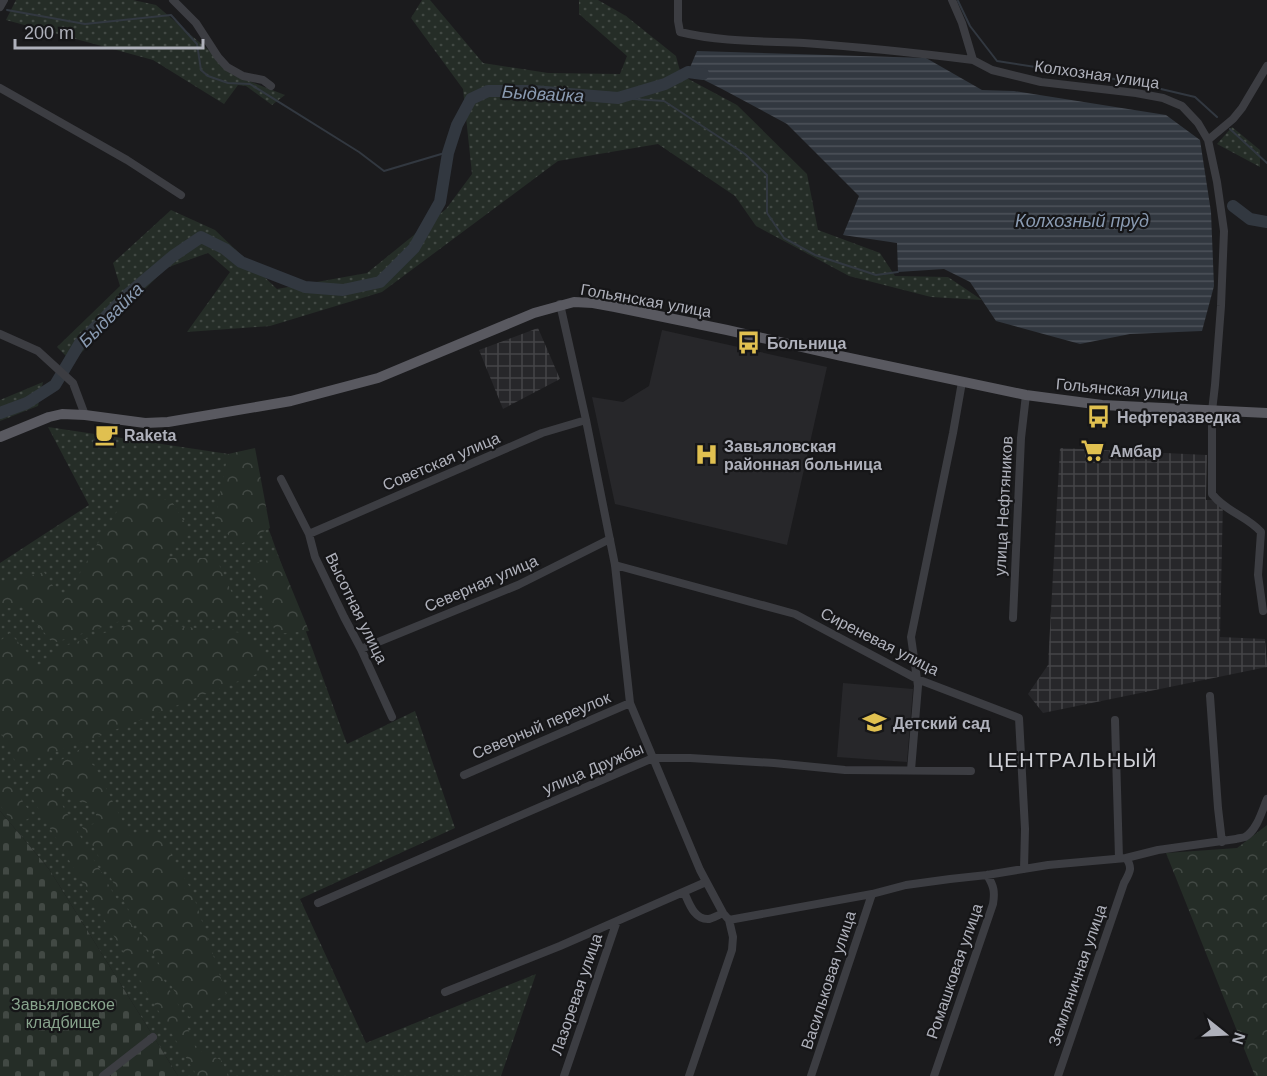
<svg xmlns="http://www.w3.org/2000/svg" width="1267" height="1076" font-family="Arial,sans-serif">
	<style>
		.built { fill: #27272a }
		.industrial { fill: url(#industrial-grid) }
		.grass { fill: url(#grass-dots) }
		.forest { fill: url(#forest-crowns) }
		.cemetery { fill: url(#cemetery-stones) }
		.water { fill: url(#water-rules) }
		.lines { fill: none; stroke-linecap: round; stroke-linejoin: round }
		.stream { stroke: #323840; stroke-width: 2 }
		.river { stroke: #323840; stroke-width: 12 }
		.minor { stroke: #3c3d42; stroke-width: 8 }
		.major { stroke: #595960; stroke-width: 10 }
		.labels { text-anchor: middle; stroke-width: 4.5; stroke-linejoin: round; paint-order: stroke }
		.street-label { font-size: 16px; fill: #afb1bb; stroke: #161618 }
		.poi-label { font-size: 16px; font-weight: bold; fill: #afb1bb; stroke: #161618; text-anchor: start }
		.park-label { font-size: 16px; fill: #88a48d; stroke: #161618 }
		.water-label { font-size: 18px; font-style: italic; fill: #8a9bb2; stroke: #161618 }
		.quarter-label { font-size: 20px; letter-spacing: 1.5px; fill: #d0d1d7; stroke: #161618 }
	</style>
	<defs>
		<pattern id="industrial-grid" width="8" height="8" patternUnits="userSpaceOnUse" patternTransform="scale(1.5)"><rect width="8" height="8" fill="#27272a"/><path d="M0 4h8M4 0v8" fill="none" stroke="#444447"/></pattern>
		<pattern id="grass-dots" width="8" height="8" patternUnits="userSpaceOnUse" patternTransform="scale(1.5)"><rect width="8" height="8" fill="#252d27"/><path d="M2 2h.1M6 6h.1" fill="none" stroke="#424944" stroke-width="1.8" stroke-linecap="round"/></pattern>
		<pattern id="forest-crowns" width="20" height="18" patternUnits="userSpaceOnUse" patternTransform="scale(1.5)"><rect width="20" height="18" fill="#252d27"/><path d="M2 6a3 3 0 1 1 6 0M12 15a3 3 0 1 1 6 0" fill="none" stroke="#424944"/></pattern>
		<pattern id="cemetery-stones" width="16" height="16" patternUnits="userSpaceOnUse" patternTransform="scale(1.5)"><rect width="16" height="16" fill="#252d27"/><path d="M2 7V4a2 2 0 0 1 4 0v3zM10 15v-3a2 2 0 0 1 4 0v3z" fill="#424944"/></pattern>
		<pattern id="water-rules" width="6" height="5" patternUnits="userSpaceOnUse" patternTransform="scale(1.5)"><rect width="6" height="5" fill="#323840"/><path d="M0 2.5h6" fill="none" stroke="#4d525a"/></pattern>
	</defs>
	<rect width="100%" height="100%" fill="#1b1b1d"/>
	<path class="built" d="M662,330l165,37 -40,178 -172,-41 -23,-107 31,5 26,-16z
		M843,683l70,6 -6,73 -70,-5z"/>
	<path class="industrial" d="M538,328l22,51 -57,30 -24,-59z
		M1060,448l147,7 -1,45h17l-3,137 45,2 2,28 -224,46 -15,-19 20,-29z"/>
	<path class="grass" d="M16,0h117l23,5 85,73 44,17 -13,10 -26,-19 -8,-1 -14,19 -71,-44 -147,-40z
		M422,0h8l53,63 65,10 72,1 7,-18 -48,-42v-14h19l28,16 50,40 5,19 56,30 70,69 11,56 62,23 15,23 53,1 34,23 -51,-3 -82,-21 -93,-50 -21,-30 -77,-52 -100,17 -176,131 -112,34 -83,6 43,-60 -22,-19 -42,15 -94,94 -15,-15 63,-61 -7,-23 58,-53 44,20 62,59 90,-16 79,-64 26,-35 -9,-85 -52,-71z
		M1232,127l28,23v17l-43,-23z
		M43,382l-5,24 -38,15v-21z
		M48,427l194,29 105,288 68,-33 40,117 -155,71 66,144 170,-69 -35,102h-323l-129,-207 -49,-58v-248l89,-58z"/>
	<path class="forest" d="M255,448l15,80 -33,18 -22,-28 13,-64z
		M125,498l46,2 20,33 -30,25h55l27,59h-110l-80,26 -32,-38 -21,5v-25l44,-13 19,29z
		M279,558l30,73 -33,3 -26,-70z
		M138,622l106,11 33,33 -185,73 -75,26 -17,-35v-89l10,-8 29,33 19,-18z
		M82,748l16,24 32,64 28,-4 34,59 34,103 -37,23 -107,-190 15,-4 -2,-18 -28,-7 -18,-26 12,31 118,203 17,43 25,11 8,16h-32l-172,-290 22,-18z
		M0,770l33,46 -18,10 -15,-21z
		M1267,825v251h-12l-89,-223 71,-5z"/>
	<path class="cemetery" d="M0,811l49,58 129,207h-178z"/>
	<path class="water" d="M697,51l229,7 56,32 32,1 152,24 34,25 11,72 3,74 -12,45 -72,3 -50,10 -84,-23 -26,-39 -26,-13 -46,3 -1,-29 -54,-8 16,-39 -72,-72 -65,-35 -34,-17z"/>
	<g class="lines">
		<path class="stream" d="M958,1l12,25 27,35 130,20 68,16 22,20
			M7,10l78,14 86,-9 26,29 4,26 7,6 20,7 22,1 109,68 25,19 64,-19
			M618,98l46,3 81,53 22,21v38l17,25 31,17 61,20 22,-3
			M1230,129l37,34"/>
		<path class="river" d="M1233,206l17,13 17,3
			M0,413l27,-10 28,-18 25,-42 48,-49 45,-38 28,-19 24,12 16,13 64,25 38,3 37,-8 34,-34 26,-46 8,-49 9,-28 14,-26 17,-8h45l85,7 47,-14 23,-12 15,2"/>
		<path class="minor" d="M173,0l23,23 22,34 9,10 16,9 20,4 8,6
			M678,0v21l2,11c40,10 82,9 124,11 56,4 113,10 169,17
			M952,0l10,23 11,37 19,10 49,12 95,11 27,5 19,8 16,17 10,17 9,42 7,49 -3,75 -6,79 -3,26v83c14,18 35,22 49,38l-3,43 5,36
			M0,7l4,-7
			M0,88l127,72 54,35
			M1208,140l25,-21 9,-11 25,-42
			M560,304l26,116 29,145 15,138 70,167 23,43 6,7 143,-26 34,-9 44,-6 37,-4 61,-10 78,-7c7,10 4,14 -2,25l-66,193
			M0,334l38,17 35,32 12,32
			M281,479l28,55 6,23 29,60 17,32 31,68
			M309,534l233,-101 44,-13
			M615,565l180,49 122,65 102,39 6,111 -1,40
			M1013,618l8,-180 5,-43
			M361,649l157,-64 92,-46
			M1210,696l8,112 4,34
			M1115,720l4,138
			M911,770l7,-84 -7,-49 42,-204 9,-51
			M464,775l166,-72
			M1126,858l32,-8 78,-11c3,-1 6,-1 9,-2 12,-7 17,-26 22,-38
			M684,892c5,11 10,28 25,27 4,-1 10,-4 14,-6
			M318,903l335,-145h37l84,5 71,7 126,1
			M445,992l115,-46 146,-64
			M103,1076l50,-39
			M564,1076l53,-155
			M689,1076l43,-126 1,-13 -4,-17
			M811,1076l61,-182
			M934,1076l59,-172c2,-12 1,-18 -6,-29"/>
		<path class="major" d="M0,437l49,-20 13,-3 23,1 60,8 23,-1 123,-21 87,-23 156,-65 40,-11 19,1 22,4 112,23 114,26 185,39 76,10 165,8"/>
	</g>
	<defs>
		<symbol id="bus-bare" viewBox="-9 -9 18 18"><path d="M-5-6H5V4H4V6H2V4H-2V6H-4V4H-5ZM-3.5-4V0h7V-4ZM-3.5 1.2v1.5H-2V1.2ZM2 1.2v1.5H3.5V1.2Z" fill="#e0c050" stroke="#161618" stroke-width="2.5" paint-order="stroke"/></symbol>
		<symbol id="cafe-bare" viewBox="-9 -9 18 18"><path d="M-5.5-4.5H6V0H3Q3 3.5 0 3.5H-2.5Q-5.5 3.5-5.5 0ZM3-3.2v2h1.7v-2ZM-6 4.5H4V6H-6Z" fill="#e0c050" stroke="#161618" stroke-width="2.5" paint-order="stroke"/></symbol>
		<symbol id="supermarket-bare" viewBox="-9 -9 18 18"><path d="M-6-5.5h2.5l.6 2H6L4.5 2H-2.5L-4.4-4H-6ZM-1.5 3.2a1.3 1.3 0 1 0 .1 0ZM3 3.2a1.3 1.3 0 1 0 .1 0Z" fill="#e0c050" stroke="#161618" stroke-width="2.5" paint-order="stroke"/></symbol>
		<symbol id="hospital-bare" viewBox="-9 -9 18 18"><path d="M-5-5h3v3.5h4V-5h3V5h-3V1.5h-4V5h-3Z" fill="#e0c050" stroke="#161618" stroke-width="2.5" paint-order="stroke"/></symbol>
		<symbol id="school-bare" viewBox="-9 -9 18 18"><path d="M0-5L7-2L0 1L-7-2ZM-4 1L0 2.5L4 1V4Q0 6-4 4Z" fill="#e0c050" stroke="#161618" stroke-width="2.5" paint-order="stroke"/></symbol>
	</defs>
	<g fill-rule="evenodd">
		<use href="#bus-bare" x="732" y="326" width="33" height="33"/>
		<use href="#bus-bare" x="1082" y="400" width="33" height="33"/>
		<use href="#cafe-bare" x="90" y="418" width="33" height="33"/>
		<use href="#supermarket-bare" x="1076" y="434" width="33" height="33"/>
		<use href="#hospital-bare" x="690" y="438" width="33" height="33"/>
		<use href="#school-bare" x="858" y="706" width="33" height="33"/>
	</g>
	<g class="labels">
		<g class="street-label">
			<text transform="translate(1097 74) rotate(8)" y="6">Колхозная улица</text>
			<text transform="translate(646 300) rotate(10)" y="6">Гольянская улица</text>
			<text transform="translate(1122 389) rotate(5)" y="6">Гольянская улица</text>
			<text transform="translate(441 461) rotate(-23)" y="6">Советская улица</text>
			<text transform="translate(1003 506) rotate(-87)" y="6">улица Нефтяников</text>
			<text transform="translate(481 583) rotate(-23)" y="6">Северная улица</text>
			<text transform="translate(357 608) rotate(64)" y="6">Высотная улица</text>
			<text transform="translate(880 641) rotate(27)" y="6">Сиреневая улица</text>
			<text transform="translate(541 725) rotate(-23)" y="6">Северный переулок</text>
			<text transform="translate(593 768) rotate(-23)" y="6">улица Дружбы</text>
			<text transform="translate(954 971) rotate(-71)" y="6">Ромашковая улица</text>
			<text transform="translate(1077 975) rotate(-71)" y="6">Земляничная улица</text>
			<text transform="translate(828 980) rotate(-72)" y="6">Васильковая улица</text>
			<text transform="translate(576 994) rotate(-71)" y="6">Лазоревая улица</text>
		</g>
		<g class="poi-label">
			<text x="767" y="349">Больница</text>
			<text x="1117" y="423">Нефтеразведка</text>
			<text x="124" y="441">Raketa</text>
			<text x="724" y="452">Завьяловская<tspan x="724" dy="18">районная больница</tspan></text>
			<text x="1110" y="457">Амбар</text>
			<text x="893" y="729">Детский сад</text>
		</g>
		<g class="park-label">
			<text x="63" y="1010">Завьяловское<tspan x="63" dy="18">кладбище</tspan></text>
		</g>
		<g class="water-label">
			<text transform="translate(543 94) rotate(3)" y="6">Быдвайка</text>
			<text x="1082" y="227">Колхозный пруд</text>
			<text transform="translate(111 315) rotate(-45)" y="6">Быдвайка</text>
		</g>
		<g class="quarter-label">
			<text x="1073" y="767">ЦЕНТРАЛЬНЫЙ</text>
		</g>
	</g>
	<g transform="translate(1225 1034) rotate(108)" stroke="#161618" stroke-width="4.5" paint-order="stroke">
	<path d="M0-4.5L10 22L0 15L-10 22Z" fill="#afb1bb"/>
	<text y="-9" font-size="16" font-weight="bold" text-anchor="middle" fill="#afb1bb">N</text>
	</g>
	<path d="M15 39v9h188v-9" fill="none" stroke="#afb1bb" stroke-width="3"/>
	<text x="24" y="39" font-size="18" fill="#afb1bb" stroke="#161618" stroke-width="4.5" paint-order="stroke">200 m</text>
</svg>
